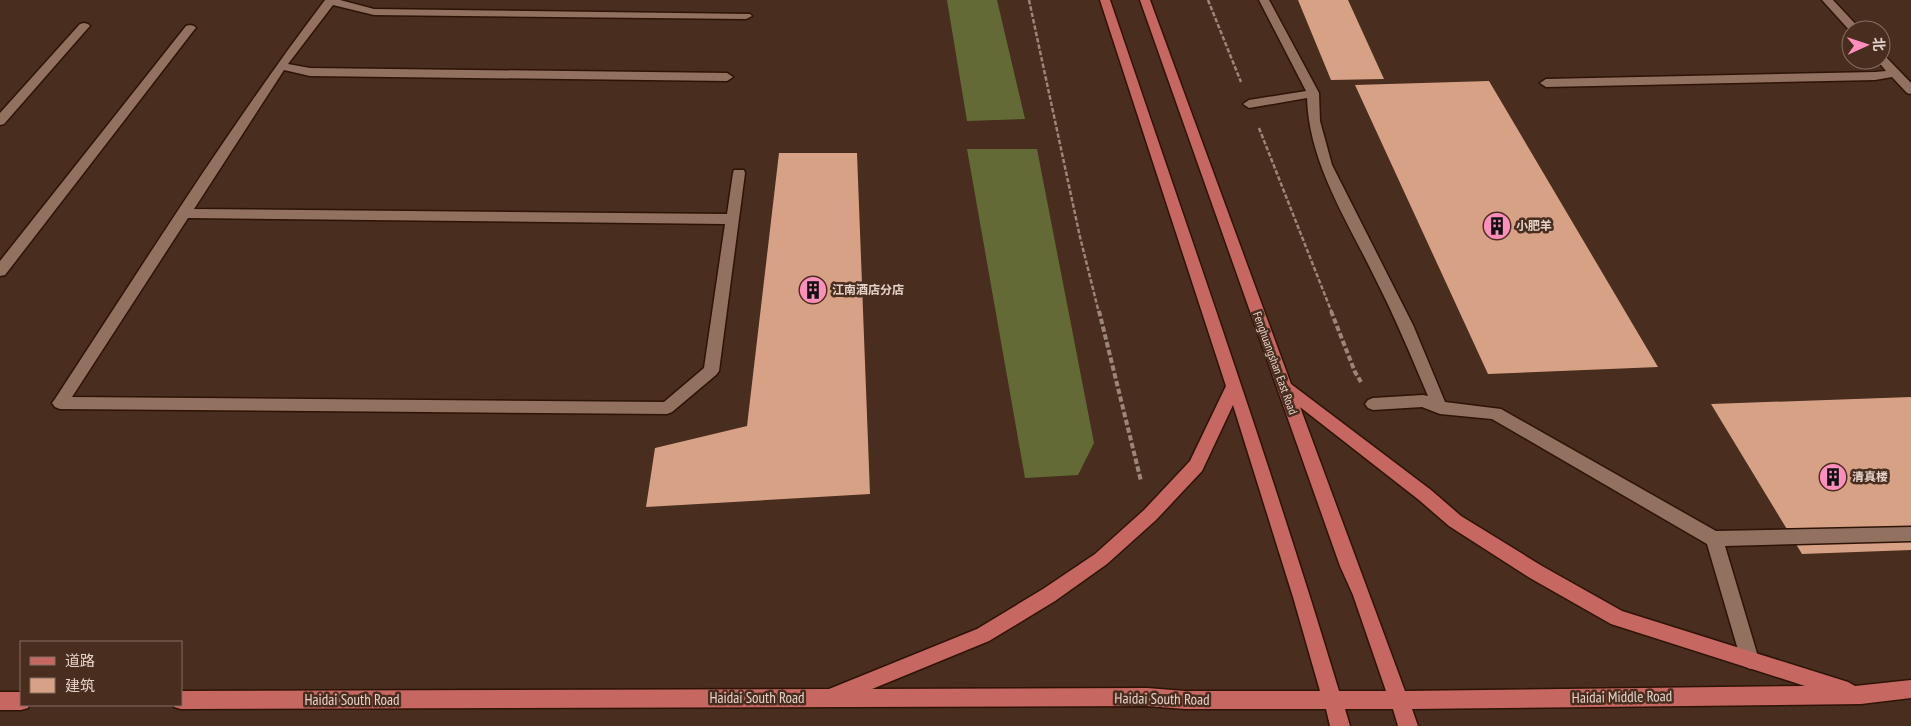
<svg xmlns="http://www.w3.org/2000/svg" width="1911" height="726" font-family="'PT Sans Narrow','Noto Sans SC',sans-serif">
	<style>
		.forest { fill: #636a35 }
		.building { fill: #d7a186 }
		.lines { fill: none; stroke-linecap: round; stroke-linejoin: round }
		.minor-casing { stroke: #2e1406; stroke-width: 3 }
		.major-casing { stroke: #2e1406; stroke-width: 3 }
		.path-far1 { stroke: #9c8579; stroke-width: 2.5; stroke-dasharray: 4.5 2; stroke-linecap: butt }
		.path { stroke: #9c8579; stroke-width: 4; stroke-dasharray: 5.5 2.5; stroke-linecap: butt }
		.minor { fill: #927161; fill-rule: evenodd }
		.major { fill: #c76762; fill-rule: evenodd }
		.labels { text-anchor: middle; stroke-width: 5; stroke-linejoin: round; paint-order: stroke }
		.poi-label { font-size: 12px; font-weight: bold; fill: #e5d3ca; stroke: #492d1e; text-anchor: start }
		.street-label { font-size: 12px; fill: #e5d3ca; stroke: #492d1e }
		.near-street-label { font-size: 15px; fill: #e5d3ca; stroke: #492d1e }
	</style>
	<rect width="100%" height="100%" fill="#492d1e"/>
	<path class="forest" d="M947,0h50l28,119 -58,2z
		M967,149h70l57,294 -16,32 -53,3z"/>
	<path class="building" d="M1298,0h50l36,79 -53,1z
		M1489,81l169,286 -170,7 -133,-289z
		M779,153h78l13,341 -224,13 9,-59 92,-22z
		M1911,397v153l-109,4 -91,-150z"/>
	<g class="lines">
		<defs>
			<path id="minor" d="M325,0h15l34,9 376,5 2,2 -6,3 -372,-4 -41,-10 -45,59 22,4 417,5 6,4 -6,4 -417,-5 -26,-6 -90,139 533,5 6,-41 1,-3h10l1,3 -26,198 -3,4 -44,37 -5,2 -607,-5 -5,-2 -3,-4 3,-4c88,-134 173,-271 270,-399zM188,218l537,6 -21,144 -40,34 -592,-5z
				M1259,0h10l50,93 1,28 12,44 81,160 32,77 56,7 215,122 195,-4v14l-186,5 34,114 -3,6 -6,3 -6,-3 -3,-6 -34,-116 -215,-125 -52,-5 -18,-7 -49,3 -5,-2 -3,-4 3,-4 5,-2 50,-3 5,1c-17,-40 -33,-79 -53,-118 -28,-58 -66,-115 -68,-180l-58,10 -6,-4 6,-4 57,-9z
				M1822,0h11l28,30h-10v2z
				M84,23l4,1 2,2 -2,2 -84,96 -4,1v-12l80,-89z
				M190,25l4,1 2,2 -2,2 -189,245 -5,1v-15l186,-235z
				M1881,55l4,1 26,27v11l-4,-1 -15,-16 -17,3 -329,7 -6,-4 6,-4 329,-7 11,-1 -9,-11h4z"/>
			<path id="major" d="M1100,0h10c78,230 159,459 229,691h47l-33,-96 -13,-29 -200,-566h10l141,384 140,106 30,26 81,50 80,45 226,71 7,4 56,-6v18l-50,6 -449,5 6,17h-20l-5,-17h-48l5,17h-20l-4,-17h-141l-38,-3 -966,3 -7,-2v-2h7v-14l648,-2 148,-60 66,-40 52,-35 49,-44 46,-49 36,-75zM1233,405l60,192 27,94h-135l-38,-3 -275,1 117,-48 66,-40 52,-37 49,-44 46,-49zM1300,407l119,93 30,26 81,52 81,46 194,62 -400,5z
				M0,692h21v13h8l-1,3 -7,2h-21z"/>
		</defs>
		<use href="#minor" class="minor-casing"/>
		<use href="#major" class="major-casing"/>
		<path class="path-far1" d="M1029,0l51,237 19,76
			M1208,0l33,82
			M1259,128l73,185"/>
		<path class="path" d="M1099,311l42,170
			M1331,311l24,61 6,10"/>
		<use href="#minor" class="minor"/>
		<use href="#major" class="major"/>
	</g>
	<defs>
		<symbol id="building-disc" viewBox="-11 -11 22 22"><circle r="9.5" fill="#fe8ebc" stroke="#492d1e"/><path d="M-4-6H4V6H1V3H-1V6H-4ZM-2.5-4.3h1.7v1.8h-1.7ZM.8-4.3h1.7v1.8H.8ZM-2.5-1h1.7V.8h-1.7ZM.8-1h1.7V.8H.8Z" fill="#111"/></symbol>
	</defs>
	<g fill-rule="evenodd">
		<use href="#building-disc" x="1481" y="210" width="32" height="32"/>
		<use href="#building-disc" x="797" y="274" width="32" height="32"/>
		<use href="#building-disc" x="1817" y="461" width="32" height="32"/>
	</g>
	<g class="labels">
		<g class="poi-label">
			<text x="1516" y="230">小肥羊</text>
			<text x="832" y="294">江南酒店分店</text>
			<text x="1852" y="481">清真楼</text>
		</g>
		<g class="street-label">
			<text transform="translate(1275 363) rotate(70)" y="4">Fenghuangshan East Road</text>
		</g>
		<g class="near-street-label">
			<text transform="translate(1622 697) rotate(-1)" y="5">Haidai Middle Road</text>
			<text x="757" y="703">Haidai South Road</text>
			<text transform="translate(1162 699) rotate(1)" y="5">Haidai South Road</text>
			<text x="352" y="705">Haidai South Road</text>
		</g>
	</g>
	<rect x="20" y="641" width="162" height="65" fill="#492d1e" stroke="#876f63"/>
	<rect x="30" y="657" width="25" height="8" fill="#c76762" stroke="#876f63"/>
	<text x="65" y="666" font-size="15" fill="#e5d3ca">道路</text>
	<rect x="30" y="678" width="25" height="15" fill="#d7a186" stroke="#876f63"/>
	<text x="65" y="691" font-size="15" fill="#e5d3ca">建筑</text>
	<g transform="translate(1866 45) rotate(87)"><circle r="24" fill="#492d1e" stroke="#876f63"/>
	<path d="M0-4L9 19L0 12L-9 19Z" fill="#fe8ebc"/>
	<text y="-8" font-size="14" font-weight="bold" text-anchor="middle" fill="#e5d3ca">北</text>
	</g>
</svg>
